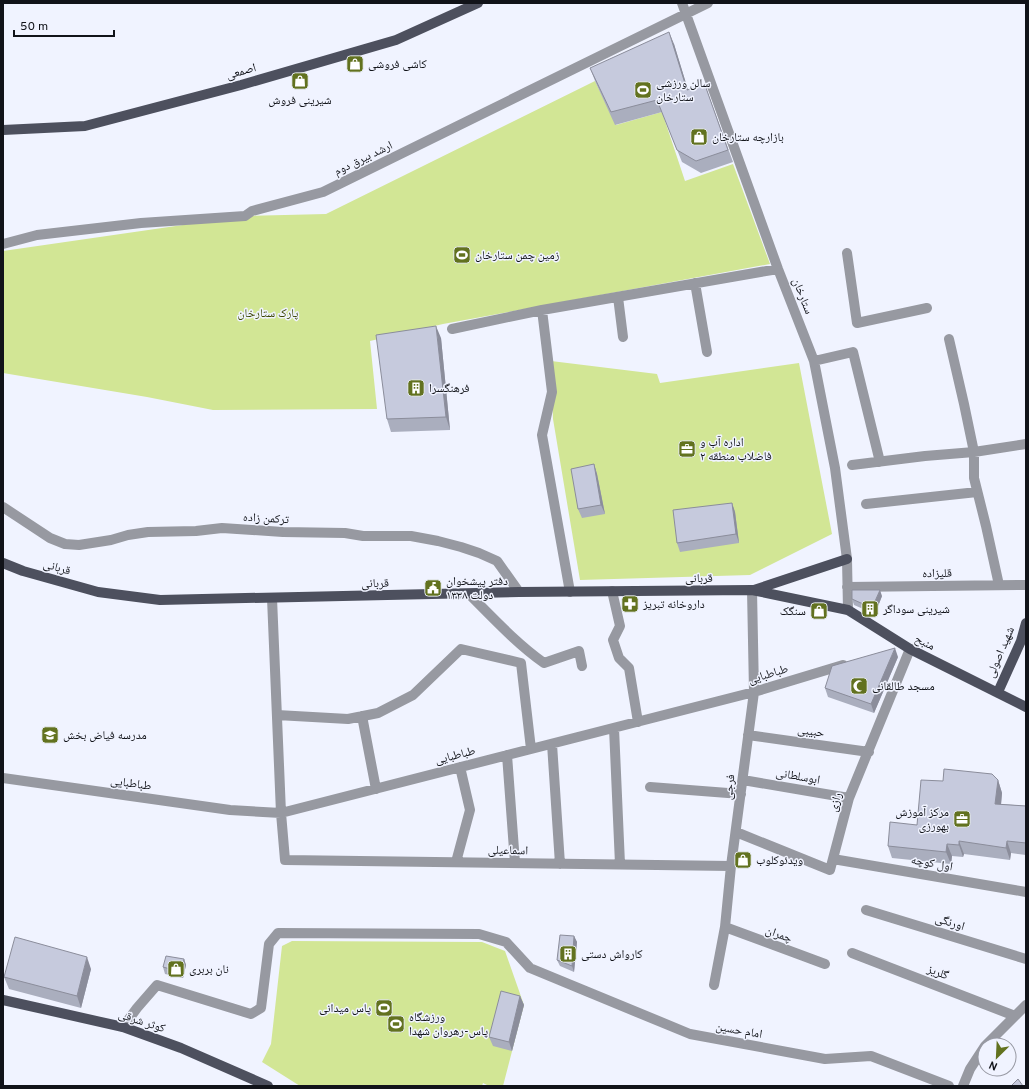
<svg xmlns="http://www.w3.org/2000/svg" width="1029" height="1089" font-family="Overpass,'Noto Naskh Arabic',sans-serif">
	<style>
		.green { fill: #d2e695 }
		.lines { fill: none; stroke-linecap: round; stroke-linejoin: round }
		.minor { stroke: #9799a1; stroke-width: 10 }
		.major { stroke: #4d505e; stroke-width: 10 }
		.wall { fill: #aaaebe }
		.shaded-wall { fill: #8b8d9b }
		.building { fill: #c6cadd; stroke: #8b8d9b }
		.labels { text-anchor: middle; stroke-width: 3; stroke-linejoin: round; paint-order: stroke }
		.poi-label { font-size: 12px; fill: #111319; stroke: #f0f3ff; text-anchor: start }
		.street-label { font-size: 12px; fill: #111319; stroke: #f0f3ff }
		.park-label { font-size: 12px; fill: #3b4602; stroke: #f0f3ff }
	</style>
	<rect width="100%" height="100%" fill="#f0f3ff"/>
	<path class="green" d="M595,81l21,44 46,-13 23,69 48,-17 37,100 -327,60 -73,17 7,68 -164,1 -66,-13 -144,-24v-122l242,-35 81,-2z
		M551,361l106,13 3,9 139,-20 33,171 -82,41 -170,5 -27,-161z
		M292,941l190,1 23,9 19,54 -21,81h-14l-6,-3 -1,3h-182l-38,-24 9,-18 11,-98z"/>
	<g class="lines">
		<path class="minor" d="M682,3l96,266 36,92 21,107 12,91 1,51
			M3,244l34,-9 104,-12 104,-7 7,-5 71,-19 385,-189
			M847,253l10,70 70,-15
			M695,283l12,69
			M618,297l5,40
			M542,310l10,82 -10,43 28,157
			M452,329l90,-19 236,-41
			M949,339l15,65 10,48v26l12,48 13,59
			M814,361l39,-9 27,110
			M852,465l73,-9 49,-4 52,-8
			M866,504l111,-12
			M3,507l47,31 15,6 14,1 32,-5 17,-5 20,-3 48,-1 26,-3 61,4 62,1 18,3h48l27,5 23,6 18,6 18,8 22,31
			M847,587l179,-2
			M612,591l8,35 -7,14 6,18 10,10 9,54
			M469,594c24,24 47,49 75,69l35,-12 3,15
			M272,598l9,215 4,47 446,6
			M277,715l71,4 30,-6 35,-18 48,-46 60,14 10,86
			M362,716l14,73
			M614,728l6,136
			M748,735l121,17
			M552,744l8,120
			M507,755l8,108
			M3,778l227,32 51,3 473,-121 89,-27
			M743,780l106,18
			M650,787l91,7
			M736,832l94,38 19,-72 61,-149
			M833,859l193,33
			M456,862l14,-52 -10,-43
			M866,910l160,49
			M725,927l100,37
			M852,953l163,63
			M714,985l11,-58 6,-61 23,-174 -2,-102
			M123,1027l14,-19 20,-23 94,29 10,-6 8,-64 9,-11 201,1 27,8 24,26 160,66 135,25 46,-3 78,30
			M986,1045l40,-40
			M963,1086l7,-17 15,-23"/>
		<path class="major" d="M3,130l82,-4 156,-41 155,-45 82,-37
			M3,563l20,8 75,21 62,8 359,-8 233,-2 96,20 62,39 116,58
			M754,590l93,-31
			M998,692l23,-51 5,-18
			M3,1000l120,27 58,21 87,38"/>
	</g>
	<path class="wall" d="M674,44l14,46 17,-5 28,77 -32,11 -19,-11 -20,-50 -47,13 -20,-44 -5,-13z
		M441,338l9,92 -59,2 -4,-13z
		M594,464l3,10 8,40 -23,4 -4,-9z
		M732,503l3,9 4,31 -59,9 -3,-9z
		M882,596l-7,18 -21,-9 -2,-6z
		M898,657l-24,56 -46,-16 -3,-9z
		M998,780l4,13 -1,11 25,2v49l-15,-2 -1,7 -46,-6 -1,3 -11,-1 -1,8 -59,-6 -4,-12 29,-21 26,-44z
		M574,936l3,6 -3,30 -14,-6 -3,-6z
		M184,959l2,6 -3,13 -18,-4 -2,-7z
		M91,969l-10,39 -72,-19 -5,-12z
		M520,996l4,9 -12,46 -19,-5 -4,-9z"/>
	<path class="shaded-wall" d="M669,32l5,12 18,59 -5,-13z
		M436,326l5,12 9,92 -4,-13z
		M594,464l3,10 8,40 -4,-9z
		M732,503l3,9 4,31 -3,-9z
		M880,590l2,6 -7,18 -3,-6z
		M895,648l3,9 -24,56 -3,-9z
		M998,780l4,13 -2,23 -5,-12z
		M959,841l5,13 -1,3 -4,-12z
		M1007,841l4,12 -1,7 -4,-12z
		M947,844l5,12 -1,8 -5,-12z
		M574,936l3,6 -3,30 -2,-6z
		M87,957l4,12 -10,39 -4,-12z
		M184,959l2,6 -3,13 -2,-6z
		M520,996l4,9 -12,46 -3,-9z"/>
	<path class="building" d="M669,32l18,58 18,-5 23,65 -32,11 -19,-11 -20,-50 -46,12 -21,-44z
		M436,326l10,91 -59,2 -11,-84z
		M594,464l7,41 -23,4 -7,-40z
		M732,503l4,31 -59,9 -4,-33z
		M852,590h28l-8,18 -20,-9z
		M895,648l-24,56 -46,-16 7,-22z
		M944,769l48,5 6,6 -3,24 31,2v37l-19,-2 -1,7 -47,-7v4l-12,-1 -1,8 -58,-6 2,-24 27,3 4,-45 22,1z
		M560,935l14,1 -2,30 -15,-6z
		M15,937l72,20 -10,39 -73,-19z
		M166,956l18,3 -3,13 -18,-5z
		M501,991l19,5 -11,46 -20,-5z
		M1018,1079l5,7h-12z"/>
	<defs>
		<symbol id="shop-square" viewBox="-11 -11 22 22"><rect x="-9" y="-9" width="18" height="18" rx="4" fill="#62721f" stroke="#f0f3ff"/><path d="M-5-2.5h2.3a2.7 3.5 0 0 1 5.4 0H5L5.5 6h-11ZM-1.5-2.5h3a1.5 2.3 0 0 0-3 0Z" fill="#fff"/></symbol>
		<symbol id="stadium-square" viewBox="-11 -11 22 22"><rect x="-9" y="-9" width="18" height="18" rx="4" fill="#62721f" stroke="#f0f3ff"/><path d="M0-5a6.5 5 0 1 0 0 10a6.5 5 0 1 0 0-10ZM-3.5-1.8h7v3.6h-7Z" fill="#fff"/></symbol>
		<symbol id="building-square" viewBox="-11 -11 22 22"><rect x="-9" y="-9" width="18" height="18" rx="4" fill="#62721f" stroke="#f0f3ff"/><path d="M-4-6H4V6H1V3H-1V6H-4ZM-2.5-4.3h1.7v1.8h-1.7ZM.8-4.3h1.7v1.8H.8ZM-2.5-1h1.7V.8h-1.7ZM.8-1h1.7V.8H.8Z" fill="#fff"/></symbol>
		<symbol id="office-square" viewBox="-11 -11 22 22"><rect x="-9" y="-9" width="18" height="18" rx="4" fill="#62721f" stroke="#f0f3ff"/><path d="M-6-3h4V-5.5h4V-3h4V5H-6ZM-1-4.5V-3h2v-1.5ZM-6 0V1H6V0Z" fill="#fff"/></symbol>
		<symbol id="civic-square" viewBox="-11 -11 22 22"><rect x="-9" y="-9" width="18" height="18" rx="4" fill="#62721f" stroke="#f0f3ff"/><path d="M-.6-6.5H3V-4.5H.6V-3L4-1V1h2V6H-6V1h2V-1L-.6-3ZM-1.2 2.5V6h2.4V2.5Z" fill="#fff"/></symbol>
		<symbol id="pharmacy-square" viewBox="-11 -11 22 22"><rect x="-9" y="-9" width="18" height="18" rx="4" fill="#62721f" stroke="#f0f3ff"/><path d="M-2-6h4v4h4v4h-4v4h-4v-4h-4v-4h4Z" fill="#fff"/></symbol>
		<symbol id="mosque-square" viewBox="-11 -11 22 22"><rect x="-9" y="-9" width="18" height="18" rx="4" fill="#62721f" stroke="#f0f3ff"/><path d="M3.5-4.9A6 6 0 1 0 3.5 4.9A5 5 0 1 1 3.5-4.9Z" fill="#fff"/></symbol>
		<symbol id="school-square" viewBox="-11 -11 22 22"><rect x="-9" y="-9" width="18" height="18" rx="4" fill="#62721f" stroke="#f0f3ff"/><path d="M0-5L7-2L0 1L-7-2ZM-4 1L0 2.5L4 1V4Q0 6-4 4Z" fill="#fff"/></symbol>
	</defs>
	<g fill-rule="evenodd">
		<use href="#shop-square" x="345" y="54" width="20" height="20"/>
		<use href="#shop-square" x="290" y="71" width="20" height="20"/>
		<use href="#stadium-square" x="633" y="80" width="20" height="20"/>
		<use href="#shop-square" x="689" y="127" width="20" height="20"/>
		<use href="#stadium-square" x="452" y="245" width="20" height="20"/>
		<use href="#building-square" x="406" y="378" width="20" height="20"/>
		<use href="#office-square" x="677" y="439" width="20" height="20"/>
		<use href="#civic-square" x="423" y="578" width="20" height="20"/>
		<use href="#pharmacy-square" x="620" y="594" width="20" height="20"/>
		<use href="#building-square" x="860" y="599" width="20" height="20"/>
		<use href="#shop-square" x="809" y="601" width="20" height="20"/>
		<use href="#mosque-square" x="849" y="676" width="20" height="20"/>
		<use href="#school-square" x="40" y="725" width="20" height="20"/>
		<use href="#office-square" x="952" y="809" width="20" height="20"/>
		<use href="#shop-square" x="733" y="850" width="20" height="20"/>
		<use href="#building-square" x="558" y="944" width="20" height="20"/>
		<use href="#shop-square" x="166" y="959" width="20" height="20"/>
		<use href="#stadium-square" x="374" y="998" width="20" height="20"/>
		<use href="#stadium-square" x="386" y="1014" width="20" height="20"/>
	</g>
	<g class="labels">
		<g class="poi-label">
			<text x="368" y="68">کاشی فروشی</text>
			<text x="656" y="87">سالن ورزشی<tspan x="656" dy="14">ستارخان</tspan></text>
			<text x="300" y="104" text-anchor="middle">شیرینی فروش</text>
			<text x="712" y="141">بازارچه ستارخان</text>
			<text x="475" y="259">زمین چمن ستارخان</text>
			<text x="429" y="392">فرهنگسرا</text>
			<text x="700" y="446">اداره آب و<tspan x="700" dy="14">فاضلاب منطقه ۲</tspan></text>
			<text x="446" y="585">دفتر پیشخوان<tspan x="446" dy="14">دولت ۱۳۳۸</tspan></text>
			<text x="643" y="608">داروخانه تبریز</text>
			<text x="883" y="613">شیرینی سوداگر</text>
			<text x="806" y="615" text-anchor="end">سنگک</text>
			<text x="872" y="690">مسجد طالقانی</text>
			<text x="63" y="739">مدرسه فیاض بخش</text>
			<text x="949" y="816" text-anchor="end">مرکز آموزش<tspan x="949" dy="14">بهورزی</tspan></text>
			<text x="756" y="864">ویدئوکلوب</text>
			<text x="581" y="958">کارواش دستی</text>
			<text x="189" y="973">نان بربری</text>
			<text x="371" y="1012" text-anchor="end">پاس میدانی</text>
			<text x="409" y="1021">ورزشگاه<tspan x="409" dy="14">پاس-رهروان شهدا</tspan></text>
		</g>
		<g class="street-label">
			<text transform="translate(241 71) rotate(-16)" y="4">اصمعی</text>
			<text transform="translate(363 158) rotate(-26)" y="4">ارشد بیرق دوم</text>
			<text transform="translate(803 296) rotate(69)" y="4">ستارخان</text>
			<text transform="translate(266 518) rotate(3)" y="4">ترکمن زاده</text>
			<text transform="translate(57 567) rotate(16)" y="4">قربانی</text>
			<text transform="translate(937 573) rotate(-1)" y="4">قلیزاده</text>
			<text x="699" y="582">قربانی</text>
			<text transform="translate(375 583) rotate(-1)" y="4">قربانی</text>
			<text transform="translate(925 642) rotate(27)" y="4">منبح</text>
			<text transform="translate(1000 652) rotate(-67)" y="4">شهید اصولی</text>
			<text transform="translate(768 674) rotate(-17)" y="4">طباطبایی</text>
			<text transform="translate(811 731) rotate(8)" y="4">حبیبی</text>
			<text transform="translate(455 755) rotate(-14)" y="4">طباطبایی</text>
			<text transform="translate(798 776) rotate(10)" y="4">ابوسلطانی</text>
			<text transform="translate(131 783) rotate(8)" y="4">طباطبایی</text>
			<text transform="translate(729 787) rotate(-83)" y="4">فرجی</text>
			<text transform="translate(835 802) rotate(-73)" y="4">رازی</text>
			<text transform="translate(508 850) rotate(1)" y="4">اسماعیلی</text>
			<text transform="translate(932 863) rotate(10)" y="4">اول کوچه</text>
			<text transform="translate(950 922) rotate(17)" y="4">اورنگی</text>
			<text transform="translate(779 934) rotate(20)" y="4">چمران</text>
			<text transform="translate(938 972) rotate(21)" y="4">گلریز</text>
			<text transform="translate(142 1021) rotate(18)" y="4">کوثر شرقی</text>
			<text transform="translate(739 1030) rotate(10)" y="4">امام حسین</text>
		</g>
		<g class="park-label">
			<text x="268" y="317">پارک ستارخان</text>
		</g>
	</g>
	<rect width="1029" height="1089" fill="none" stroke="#111319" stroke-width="8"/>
	<g transform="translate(997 1057) rotate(204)"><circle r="19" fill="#f0f3ff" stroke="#9799a3"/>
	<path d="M0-3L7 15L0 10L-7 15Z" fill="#62721f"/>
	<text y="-6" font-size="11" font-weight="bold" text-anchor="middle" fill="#111319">N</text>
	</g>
	<path d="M14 30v6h100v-6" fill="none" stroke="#111319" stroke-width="2"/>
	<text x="20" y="30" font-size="12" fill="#111319" stroke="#f0f3ff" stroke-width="3" paint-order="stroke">50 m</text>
</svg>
